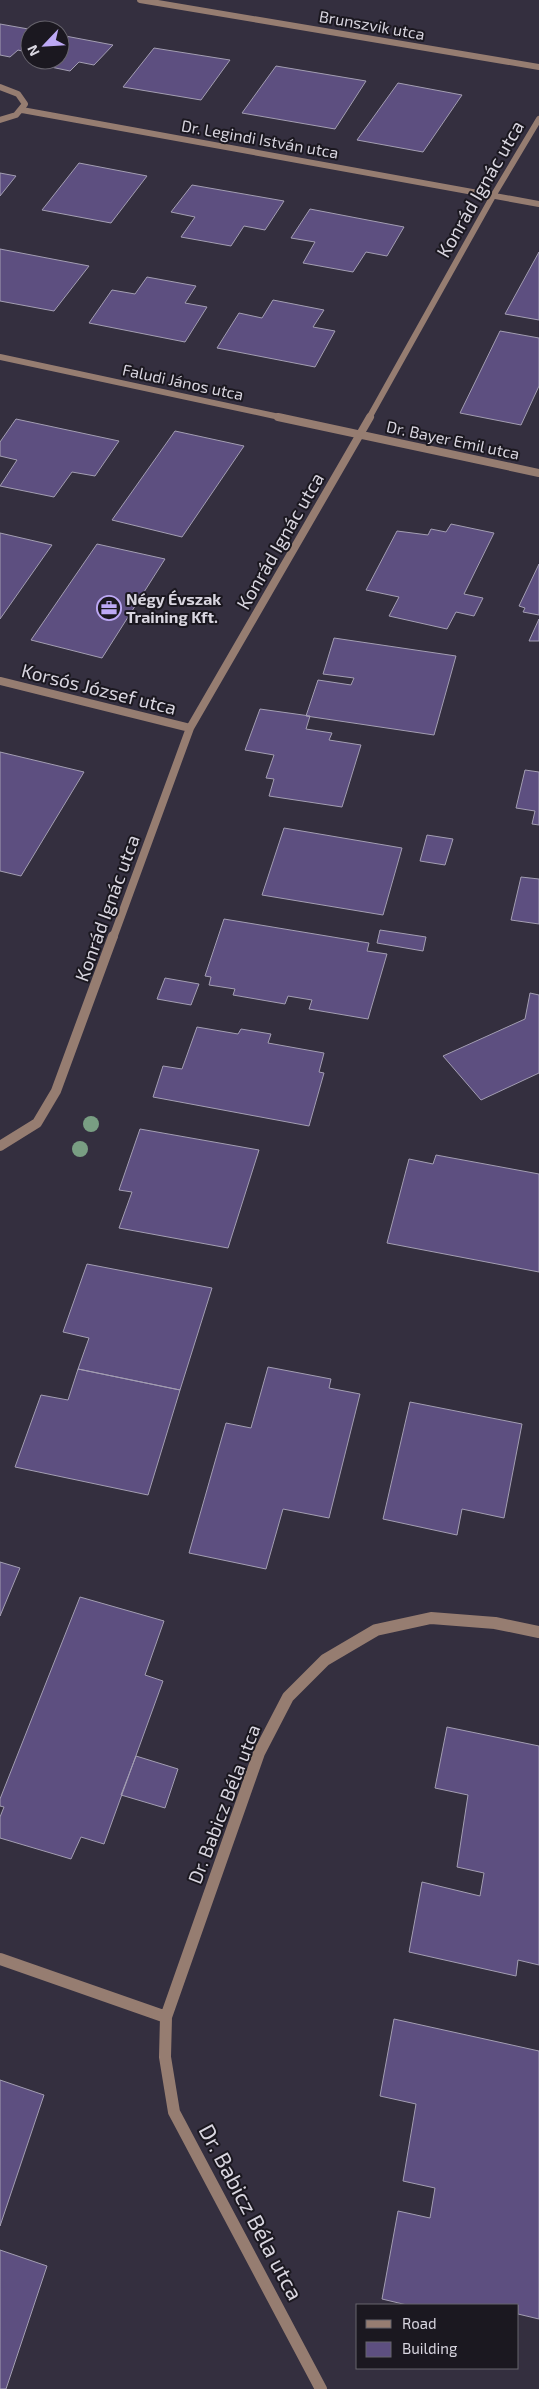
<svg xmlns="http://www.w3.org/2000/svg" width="539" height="2389" font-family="'Exo 2',sans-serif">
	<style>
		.building { fill: #5d4f80; stroke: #a39eb2 }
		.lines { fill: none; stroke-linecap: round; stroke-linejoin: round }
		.street-far3 { stroke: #967d71; stroke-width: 6 }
		.street-far2 { stroke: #967d71; stroke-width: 8 }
		.street-far1 { stroke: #967d71; stroke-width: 10 }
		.street { stroke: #967d71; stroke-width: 12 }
		.tree { fill: #799e83 }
		.labels { text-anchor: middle; stroke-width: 4; stroke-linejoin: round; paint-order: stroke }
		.far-street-label { font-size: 16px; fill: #d9d6e0; stroke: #1b1820 }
		.far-poi-label { font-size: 16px; font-weight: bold; fill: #d9d6e0; stroke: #1b1820; text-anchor: start }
		.street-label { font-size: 19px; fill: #d9d6e0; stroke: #1b1820 }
		.near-street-label { font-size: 22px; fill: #d9d6e0; stroke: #1b1820 }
	</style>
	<rect width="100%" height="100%" fill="#342f3f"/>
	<path class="building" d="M0,24l34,6h-4v23l-12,-3 -8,7 -10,-2z
		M60,35l53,10 -19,20 -15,-3 -9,9 -24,-5 6,-6h8z
		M154,48l76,12 -29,40 -78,-13z
		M276,66l90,15 -31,48 -93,-16z
		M398,83l64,12 -39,57 -66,-12z
		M79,163l68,13 -36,47 -69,-13z
		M0,173l16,3 -16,20z
		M192,185l92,16 -19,29 -21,-4 -13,20 -50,-9 14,-20 -24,-5z
		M310,209l94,18 -17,29 -21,-4 -13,20 -50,-9 12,-21 -24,-4z
		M0,249l89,17 -35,45 -54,-10z
		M539,252v68l-34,-6z
		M147,277l49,9 -11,17 22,4 -22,35 -96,-19 23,-33 23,4z
		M273,300l51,10 -11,17 22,4 -20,36 -98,-19 22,-35 23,5z
		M500,331l39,7v48l-18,39 -61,-12z
		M16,419l103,22 -24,35 -23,-4 -18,25 -54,-11 17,-26 -17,-4v-14z
		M175,431l69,15 -62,91 -70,-17z
		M451,524l43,9 -30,61 19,4 -9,18 -18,-4 -9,17 -58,-13 10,-19 -33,-7 31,-59 31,4 3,-6 15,3z
		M0,533l52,12 -52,74z
		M97,544l68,15 -63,99 -71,-18z
		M539,564v51l-16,-3 2,-4 -6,-2z
		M539,619v22h-10z
		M334,638l122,18 -22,79 -128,-19 12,-36 33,5 3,-7 -31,-4z
		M260,709l50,7 -4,13 26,4 -3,7 32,5 -19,62 -73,-11 5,-17 -8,-1 8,-23 -29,-5z
		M0,752l84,20 -63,104 -21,-5z
		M525,770l14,2v53l-7,-1 3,-13 -19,-3z
		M284,828l118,20 -19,67 -121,-20z
		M427,835l26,4 -8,26 -25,-4z
		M521,877l18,2v45l-28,-4z
		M224,919l145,24 -2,8 20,3 -19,65 -59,-10 3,-9 -24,-4 -3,8 -52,-9 2,-6 -26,-4 2,-8 -6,-1z
		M380,930l46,7 -3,14 -46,-8z
		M165,978l34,6 -8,21 -34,-6z
		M530,993l9,2v78l-58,27 -38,-44 82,-37z
		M197,1027l41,7 3,-5 30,5 -3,9 56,10 -5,19 5,1 -15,53 -156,-29 10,-31 19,3z
		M140,1129l119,21 -31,98 -109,-20 13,-36 -13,-2z
		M436,1155l103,19v98l-152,-29 22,-84 24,5z
		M87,1264l125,24 -32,102 -102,-21 11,-31 -26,-6z
		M268,1367l63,12 -2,9 31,6 -31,124 -46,-9 -17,60 -77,-16 37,-130 25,5z
		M78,1369l102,21 -32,105 -133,-28 26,-72 27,5z
		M410,1402l112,22 -18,94 -42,-9 -5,26 -74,-16z
		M0,1562l20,6 -20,48z
		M80,1597l84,24 -19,54 18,6 -59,163 -23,-7 -10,22 -71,-21v-21l4,-10 -4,-1v-7z
		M447,1727l92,19v219l-21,-5 -2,16 -107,-24 13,-70 58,14 4,-23 -27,-6 11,-72 -33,-7z
		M136,1756l42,13 -13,39 -44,-13z
		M394,2019l145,32v268l-21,-5v-9h-111l-25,-6 16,-88 32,7 5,-30 -32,-7 13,-77 -36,-8z
		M0,2080l44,15 -44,131z
		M0,2250l47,16 -41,123h-6z"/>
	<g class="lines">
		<path class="street-far3" d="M140,0l399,67
			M0,87l18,7 7,10 -9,11 -16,5
			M22,110l517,94
			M0,357l284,61
			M369,418l124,-222 46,-77"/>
		<path class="street-far2" d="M278,417l261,56
			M0,681l190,47
			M113,938l77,-210 180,-311"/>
		<path class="street-far1" d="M0,1146l37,-23 19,-32 57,-155"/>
		<path class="street" d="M0,1959l166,58
			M321,2389l-147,-277 -9,-55 1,-40 93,-264 29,-56 37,-37 51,-30 55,-12 64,5 44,9"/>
	</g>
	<g class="tree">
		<circle cx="91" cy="1124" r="8"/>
		<circle cx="80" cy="1149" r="8"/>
	</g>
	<defs>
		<symbol id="office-ring" viewBox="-11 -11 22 22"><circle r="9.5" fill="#1b1820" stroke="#bda9f5" stroke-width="1.5"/><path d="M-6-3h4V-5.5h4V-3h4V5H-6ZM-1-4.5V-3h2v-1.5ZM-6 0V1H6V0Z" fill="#bda9f5"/></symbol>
	</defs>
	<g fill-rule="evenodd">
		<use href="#office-ring" x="95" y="594" width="28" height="28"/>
	</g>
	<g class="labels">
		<g class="far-street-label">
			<text transform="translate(372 25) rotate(10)" y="6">Brunszvik utca</text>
			<text transform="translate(260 139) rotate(10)" y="6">Dr. Legindi István utca</text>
			<text transform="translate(183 382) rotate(12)" y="6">Faludi János utca</text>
			<text transform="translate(453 440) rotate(12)" y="6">Dr. Bayer Emil utca</text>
		</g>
		<g class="far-poi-label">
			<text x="126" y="605">Négy Évszak<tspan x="126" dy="18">Training Kft.</tspan></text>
		</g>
		<g class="street-label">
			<text transform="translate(480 189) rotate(-60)" y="7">Konrád Ignác utca</text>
			<text transform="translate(280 541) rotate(-60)" y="7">Konrád Ignác utca</text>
			<text transform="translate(99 689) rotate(14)" y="7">Korsós József utca</text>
			<text transform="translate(107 908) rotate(-70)" y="7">Konrád Ignác utca</text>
			<text transform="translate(224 1804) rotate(-69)" y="7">Dr. Babicz Béla utca</text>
		</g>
		<g class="near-street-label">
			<text transform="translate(251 2212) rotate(62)" y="8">Dr. Babicz Béla utca</text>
		</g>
	</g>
	<rect x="356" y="2304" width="162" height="65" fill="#1b1820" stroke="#67646d"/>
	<rect x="366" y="2320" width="25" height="8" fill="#967d71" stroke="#67646d"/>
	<text x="402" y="2329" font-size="15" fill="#d9d6e0">Road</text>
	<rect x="366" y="2342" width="25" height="15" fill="#5d4f80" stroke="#67646d"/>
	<text x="402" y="2354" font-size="15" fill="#d9d6e0">Building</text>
	<g transform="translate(45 45) rotate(245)"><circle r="24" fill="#1b1820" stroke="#67646d"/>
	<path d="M0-4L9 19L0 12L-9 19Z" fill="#bda9f5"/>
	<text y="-8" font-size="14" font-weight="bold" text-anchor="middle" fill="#d9d6e0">N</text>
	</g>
</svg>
